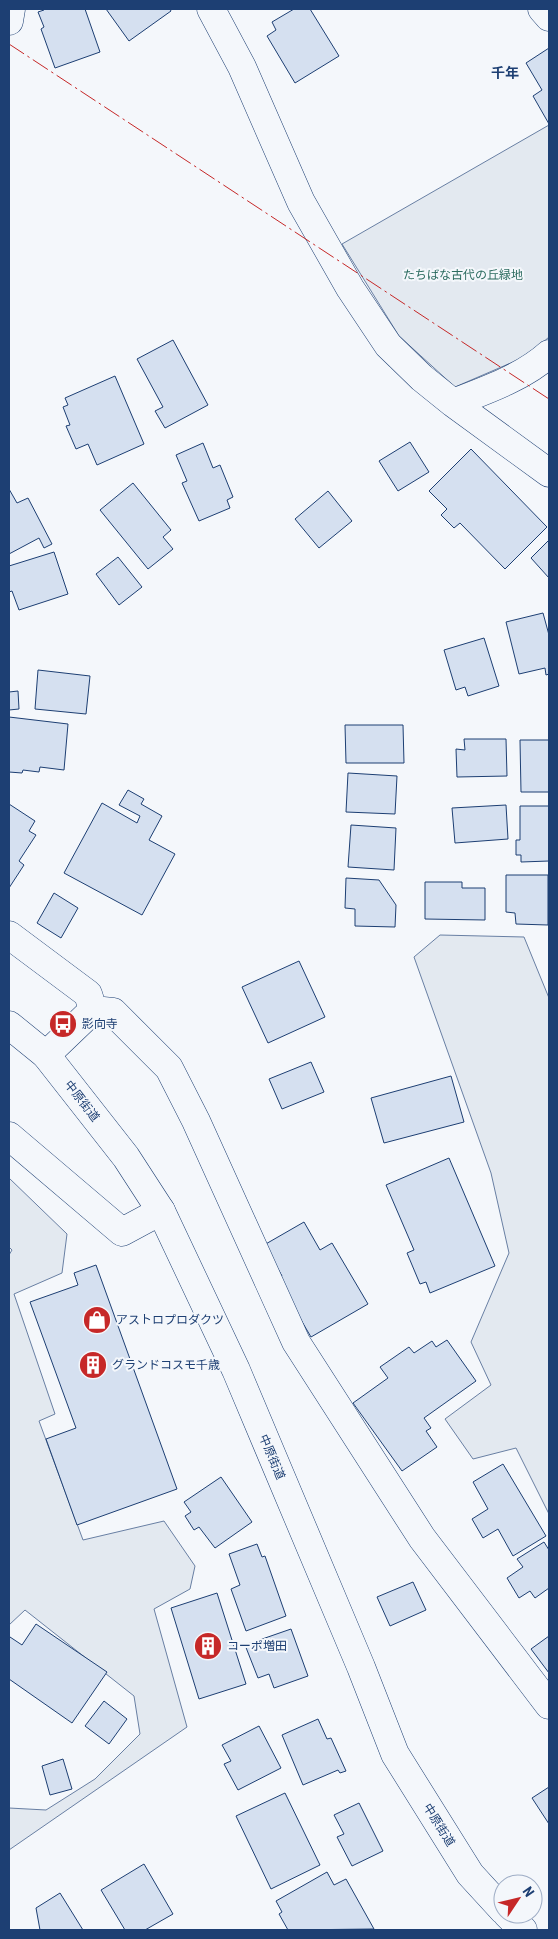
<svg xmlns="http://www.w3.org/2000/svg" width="558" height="1939" font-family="'Roboto Condensed','Noto Sans JP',sans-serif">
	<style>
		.green { fill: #e3e9f0; stroke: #687fa3 }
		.building { fill: #d5e0f0; stroke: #1d3f73 }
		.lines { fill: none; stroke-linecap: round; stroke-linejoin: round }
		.street-casing { stroke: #1d3f73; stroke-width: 29 }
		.primary-casing { stroke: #1d3f73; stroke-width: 29 }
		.street { stroke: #f4f7fb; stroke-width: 28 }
		.primary { stroke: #f4f7fb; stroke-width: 28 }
		.power { stroke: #c62828; stroke-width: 1; stroke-dasharray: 18 4 2.5 4; stroke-linecap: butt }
		.labels { text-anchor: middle; stroke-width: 4; stroke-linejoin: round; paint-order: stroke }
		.park-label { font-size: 12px; fill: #2c6c60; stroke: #f4f7fb }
		.poi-label { font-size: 12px; fill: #1d3f73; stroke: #f4f7fb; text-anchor: start }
		.street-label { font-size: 12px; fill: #1d3f73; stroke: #f4f7fb }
		.neighbourhood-label { font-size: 14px; font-weight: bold; fill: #1d3f73; stroke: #f4f7fb }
	</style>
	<rect width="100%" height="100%" fill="#f4f7fb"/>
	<path class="green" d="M549,125v212l-22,19 -72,31 -56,-51 -57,-92z
		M440,935l84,2 25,61v516l-33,-66 -43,11 -28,-40 46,-34 -20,-43 38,-89 -18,-80 -77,-216z
		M9,1178l58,56 -5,39 -48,21 41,120 -16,7 44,119 81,-19 31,45 -5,23 -36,20 33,118 -178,123v-42l37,2 49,-31 45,-45 -6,-38 -109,-86 -16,15v-370l3,-5 -3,-3z"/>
	<path class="building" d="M43,9h42l15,43 -45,16 -14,-39 3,-2 -6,-15 6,-2z
		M106,9h64l1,2 -42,30z
		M294,9h16l29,47 -44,27 -28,-47 9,-6 -4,-8z
		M549,48v76l-16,-28 9,-6 -16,-27z
		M173,340l35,65 -43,23 -10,-17 8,-4 -26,-48z
		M115,376l29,68 -47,21 -9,-21 -12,5 -10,-23 4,-1 -7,-18 5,-2 -3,-7z
		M410,442l19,30 -31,19 -19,-30z
		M203,443l10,25 7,-3 13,32 -6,3 3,8 -31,13 -17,-38 5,-2 -11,-26z
		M471,449l76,78 -42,42 -45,-46 -6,5 -13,-13 6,-6 -18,-18z
		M133,483l38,47 -8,7 10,12 -25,20 -48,-59z
		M9,489l8,14 11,-5 24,46 -8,4 -5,-10 -30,16z
		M328,491l24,30 -33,27 -24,-29z
		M549,540v38l-18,-20z
		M54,552l14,42 -49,16 -7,-19 -3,1v-26z
		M118,557l24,30 -23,18 -23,-31z
		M543,613l6,22v39l-3,1 -1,-7 -26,6 -13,-52z
		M484,638l15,48 -31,10 -3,-9 -9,3 -12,-40z
		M38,670l52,6 -4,38 -51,-5z
		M18,691l1,18 -10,1v-18z
		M9,717l59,7 -4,46 -24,-3 -1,5 -16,-2 -1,3 -13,-1z
		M345,725h58l1,38h-58z
		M464,739h42l1,37 -50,1 -1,-28 9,1z
		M520,740h29v52h-28z
		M348,773l49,3 -2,38 -49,-2z
		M128,790l16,9 -3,5 21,12 -13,24 26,14 -33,61 -78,-42 38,-70 35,20 3,-7 -21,-11z
		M9,804l26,17 -6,10 7,4 -17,26 5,4 -15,23z
		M506,805l2,34 -53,4 -3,-35z
		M520,806h29v55l-28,1v-7h-5v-15h4z
		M351,825l45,3 -2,42 -46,-3z
		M506,875h42v50l-32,-1 -1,-11 -9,-1z
		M346,878l33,2 17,25 -1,22 -40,-1v-17l-10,-1z
		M425,882h37v6h23v32l-60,-1z
		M54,893l24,15 -17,30 -24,-15z
		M299,961l26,56 -57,26 -26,-56z
		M311,1062l13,30 -42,17 -13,-30z
		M451,1076l13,46 -80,21 -13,-45z
		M449,1158l46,108 -65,27 -4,-11 -6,2 -13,-31 7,-3 -28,-65z
		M304,1222l16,28 12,-7 36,61 -57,33 -34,-58 5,-3 -18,-31z
		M96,1265l81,224 -100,36 -31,-86 30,-11 -46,-126 48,-17 -4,-12z
		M447,1340l29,41 -52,37 7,10 -5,3 11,16 -35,24 -49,-68 35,-25 -8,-11 29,-20 5,6 18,-12 4,6z
		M503,1464l43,72 -33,20 -15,-27 -15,9 -11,-19 16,-10 -15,-27z
		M221,1477l31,45 -37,26 -16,-21 -5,3 -9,-14 6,-4 -7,-10z
		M544,1542l5,8v38l-14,10 -5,-7 -11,7 -12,-20 16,-11 -6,-8z
		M257,1544l5,13 3,-1 21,60 -40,15 -15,-42 9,-4 -11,-31z
		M413,1582l13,28 -36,16 -13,-29z
		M217,1593l29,91 -47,15 -28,-91z
		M36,1624l71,48 -35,51 -63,-44v-40l1,-2 12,8z
		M291,1629l17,47 -34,12 -5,-14 -11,4 -13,-33z
		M549,1636v37l-18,-24z
		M104,1701l23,18 -18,25 -24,-18z
		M318,1719l9,20 4,-1 15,33 -6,2 -2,-3 -35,15 -21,-50z
		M259,1726l22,42 -43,22 -14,-26 7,-3 -9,-16z
		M63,1759l9,30 -22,6 -8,-29z
		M549,1787v37l-17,-26z
		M285,1793l35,72 -49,24 -35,-73z
		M359,1803l24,48 -31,15 -15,-29 7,-3 -10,-19z
		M144,1864l29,50 -28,16h-20l-24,-40z
		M327,1872l7,13 12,-6 28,50 -86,1 -9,-16 3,-2 -6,-11z
		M60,1893l23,37h-43l-4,-22z"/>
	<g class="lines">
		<defs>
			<path id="street" d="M211,9l31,58 59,135 49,86 38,57 34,33 31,25 96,70
				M542,9l7,8
				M9,21l2,-12
				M453,403c33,-13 69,-25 96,-49
				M9,935l79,59 5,16 20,2 56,56 27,53 100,221 126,196 127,167
				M46,1055l47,-45
				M9,1136l113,96 39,-21"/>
			<path id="primary" d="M9,1025l37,30 80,102 35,54 75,159 125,297 34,87 75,120 33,36
				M507,1914l16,16"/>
		</defs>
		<use href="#street" class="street-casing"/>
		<use href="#primary" class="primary-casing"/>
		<use href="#street" class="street"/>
		<use href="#primary" class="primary"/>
		<path class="power" d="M9,44l540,355"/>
	</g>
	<defs>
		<symbol id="bus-disc" viewBox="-11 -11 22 22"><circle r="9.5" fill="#c62828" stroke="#f4f7fb"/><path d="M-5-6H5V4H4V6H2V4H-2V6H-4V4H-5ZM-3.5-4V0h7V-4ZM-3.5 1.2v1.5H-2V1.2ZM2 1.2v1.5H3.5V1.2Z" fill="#fff"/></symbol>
		<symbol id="shop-disc" viewBox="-11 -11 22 22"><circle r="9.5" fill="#c62828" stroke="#f4f7fb"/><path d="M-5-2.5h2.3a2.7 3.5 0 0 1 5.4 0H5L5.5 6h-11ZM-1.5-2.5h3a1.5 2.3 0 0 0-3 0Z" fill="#fff"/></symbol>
		<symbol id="building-disc" viewBox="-11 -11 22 22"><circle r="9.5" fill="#c62828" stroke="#f4f7fb"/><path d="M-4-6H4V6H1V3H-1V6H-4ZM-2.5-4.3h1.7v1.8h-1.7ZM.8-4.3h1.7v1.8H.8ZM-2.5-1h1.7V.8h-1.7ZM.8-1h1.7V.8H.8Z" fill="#fff"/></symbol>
	</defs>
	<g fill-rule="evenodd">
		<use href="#bus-disc" x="47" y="1008" width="32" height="32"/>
		<use href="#shop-disc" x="81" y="1304" width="32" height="32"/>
		<use href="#building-disc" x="77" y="1349" width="32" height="32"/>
		<use href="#building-disc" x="192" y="1630" width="32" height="32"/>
	</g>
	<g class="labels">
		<g class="park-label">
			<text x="463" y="279">たちばな古代の丘緑地</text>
		</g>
		<g class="poi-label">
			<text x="82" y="1028">影向寺</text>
			<text x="116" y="1324">アストロプロダクツ</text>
			<text x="112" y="1369">グランドコスモ千歳</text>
			<text x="227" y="1650">コーポ増田</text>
		</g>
		<g class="street-label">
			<text transform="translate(82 1101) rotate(52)" y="4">中原街道</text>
			<text transform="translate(272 1457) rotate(67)" y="4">中原街道</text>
			<text transform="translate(439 1825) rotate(58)" y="4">中原街道</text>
		</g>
		<g class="neighbourhood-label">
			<text x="505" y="78">千年</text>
		</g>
	</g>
	<rect width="558" height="1939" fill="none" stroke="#1d3f73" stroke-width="20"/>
	<g transform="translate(518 1899) rotate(55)"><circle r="24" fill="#f4f7fb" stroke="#9eadc5"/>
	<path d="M0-4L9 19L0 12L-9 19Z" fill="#c62828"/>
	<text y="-8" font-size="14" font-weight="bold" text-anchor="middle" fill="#1d3f73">N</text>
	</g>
</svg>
